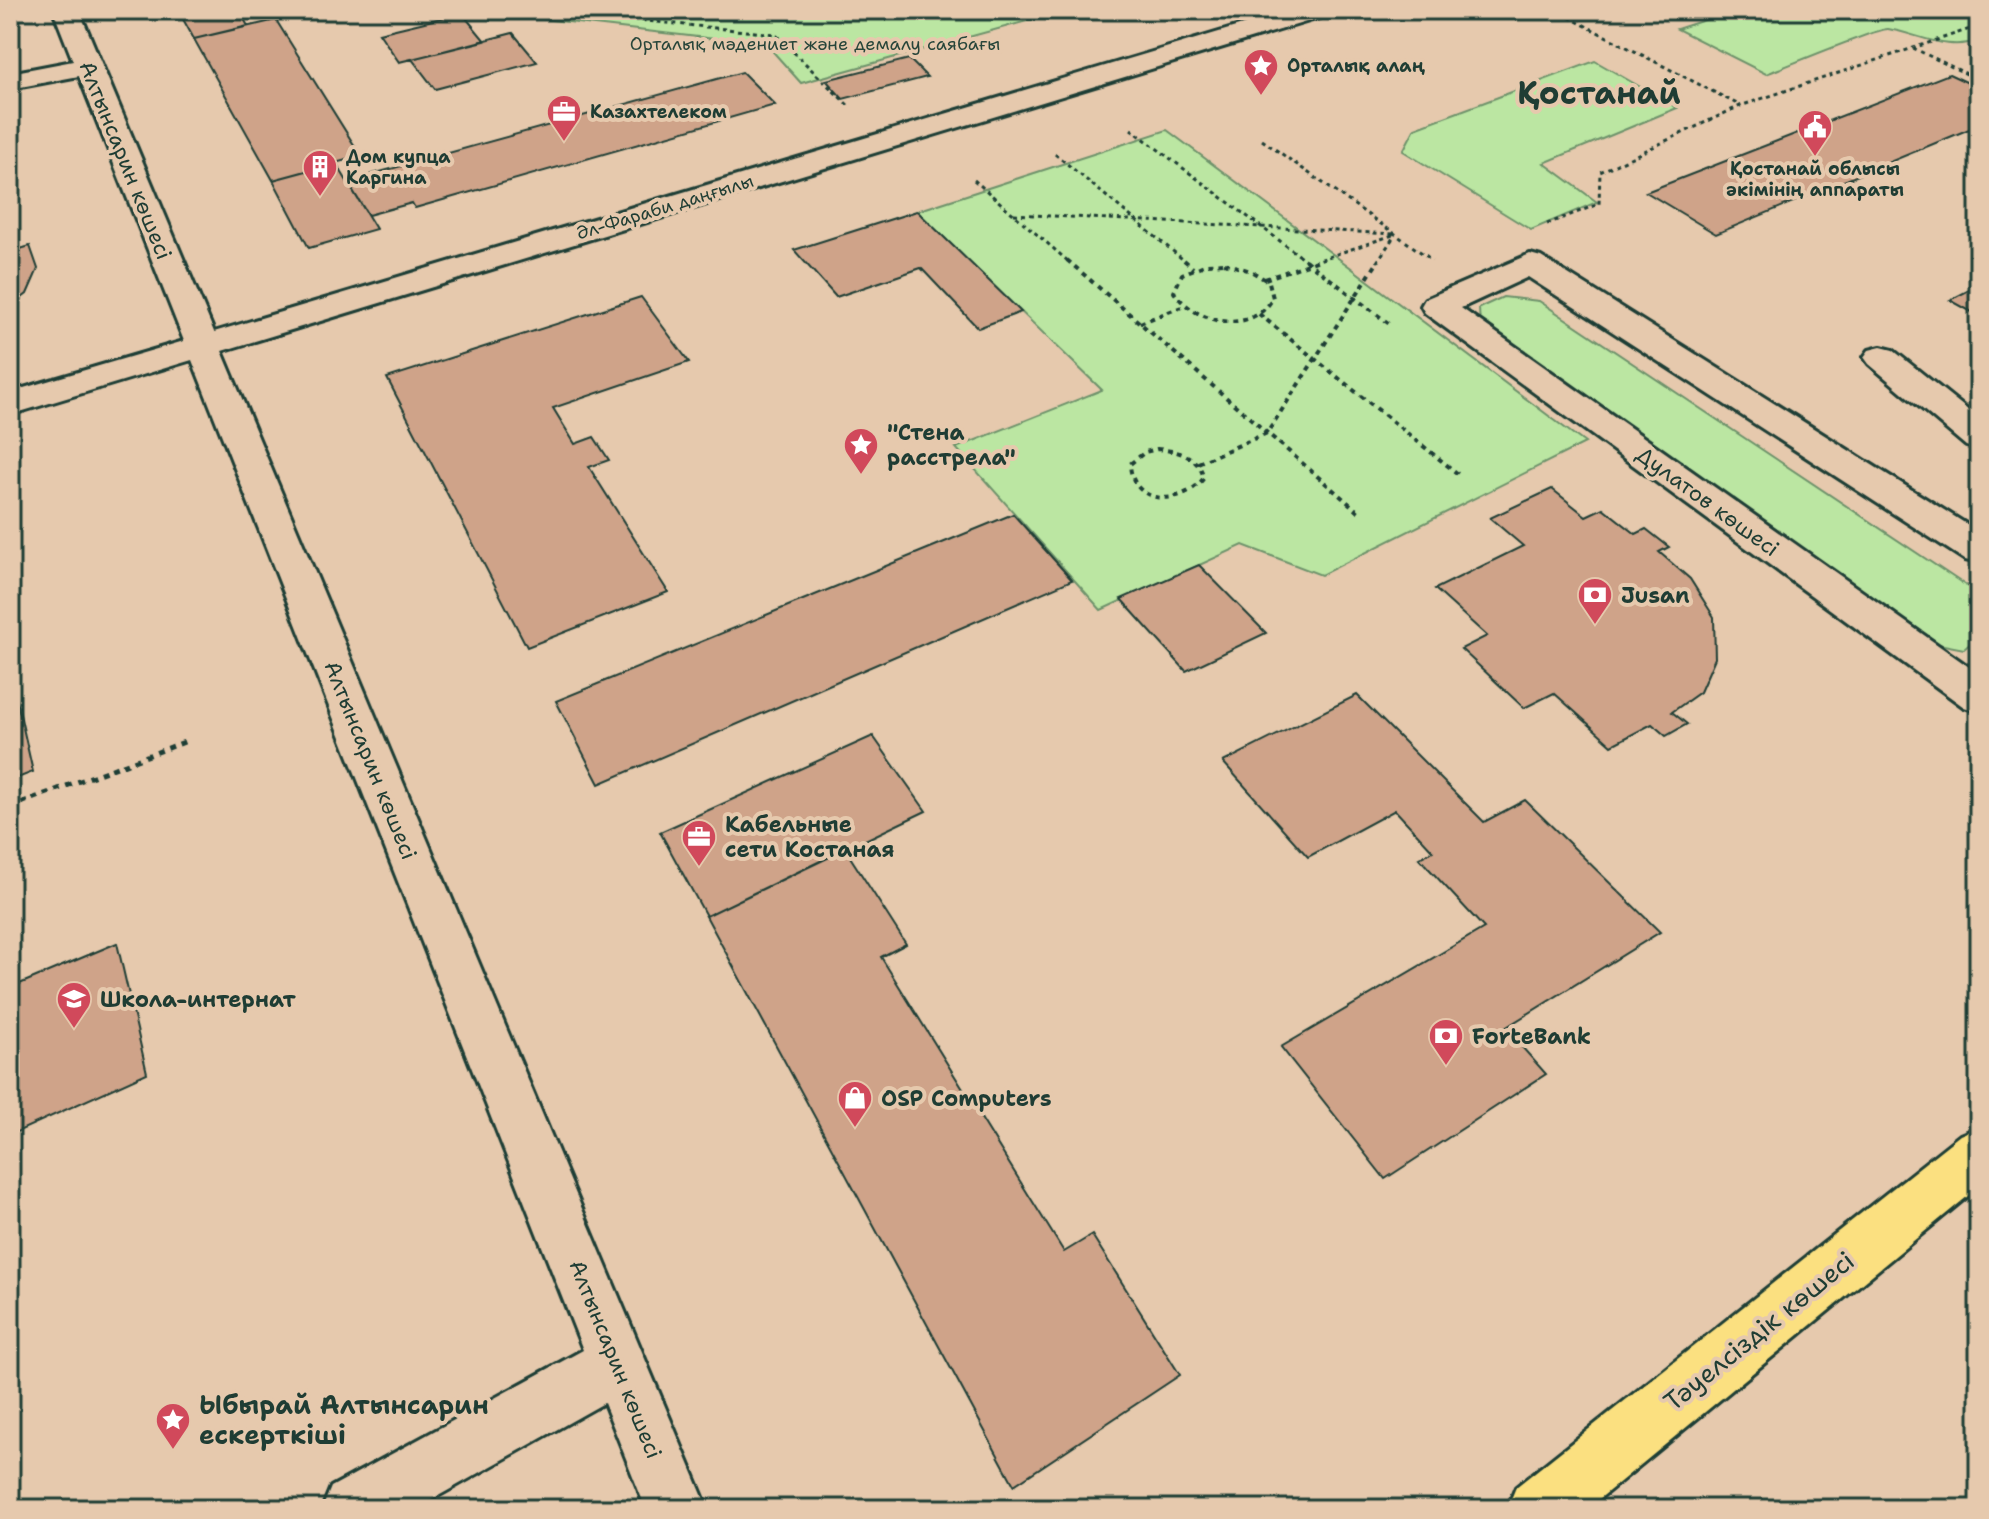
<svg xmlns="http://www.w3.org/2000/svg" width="1989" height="1519" font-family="'Shantell Sans',sans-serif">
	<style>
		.green { fill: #bbe6a2; stroke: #6d926b; stroke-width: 2 }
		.building { fill: #cfa389; stroke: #1f3d34; stroke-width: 2 }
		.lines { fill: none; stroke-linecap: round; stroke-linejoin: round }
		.minor-casing { stroke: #1f3d34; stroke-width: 6 }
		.major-casing { stroke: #1f3d34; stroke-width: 6 }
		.path-far2 { stroke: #1f3d34; stroke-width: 3; stroke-dasharray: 4 4; stroke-linecap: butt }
		.path-far1 { stroke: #1f3d34; stroke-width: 4; stroke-dasharray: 5 5; stroke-linecap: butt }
		.path { stroke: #1f3d34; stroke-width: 5; stroke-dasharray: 6 6; stroke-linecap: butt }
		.minor { fill: #e6c9ad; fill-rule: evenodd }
		.major { fill: #fbe080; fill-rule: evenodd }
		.labels { text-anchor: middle; stroke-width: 8; stroke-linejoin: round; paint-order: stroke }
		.far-park-label { font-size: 18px; fill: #27453a; stroke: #e6c9ad }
		.far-poi-label { font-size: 18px; font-weight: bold; fill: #1f3d34; stroke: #e6c9ad; text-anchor: start }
		.far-street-label { font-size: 18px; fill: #1f3d34; stroke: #e6c9ad }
		.street-label { font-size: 22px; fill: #1f3d34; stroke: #e6c9ad }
		.poi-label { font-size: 22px; font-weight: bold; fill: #1f3d34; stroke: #e6c9ad; text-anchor: start }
		.near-street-label { font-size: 26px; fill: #1f3d34; stroke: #e6c9ad }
		.near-poi-label { font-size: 26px; font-weight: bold; fill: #1f3d34; stroke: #e6c9ad; text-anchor: start }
		.far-town-label { font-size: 32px; font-weight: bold; fill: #1f3d34; stroke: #e6c9ad }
	</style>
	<rect width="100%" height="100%" fill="#e6c9ad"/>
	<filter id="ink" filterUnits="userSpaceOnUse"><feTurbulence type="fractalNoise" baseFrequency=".0125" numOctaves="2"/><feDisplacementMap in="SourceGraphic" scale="16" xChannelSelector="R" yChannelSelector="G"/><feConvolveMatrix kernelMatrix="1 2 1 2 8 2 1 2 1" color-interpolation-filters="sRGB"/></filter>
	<g filter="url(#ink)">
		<path class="green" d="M465,10h602l-266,73 -34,-38z
			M1735,10h244v29c-28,15 -63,-6 -91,-10 -11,-1 -103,38 -122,45l-89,-45z
			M1595,61l82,47 -133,55 53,39 -66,28 -128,-79 12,-23z
			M1167,130l418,313 -264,132 -78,-30 -142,65 -145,-162 146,-58 -185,-179z
			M1503,297l36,4 438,292 2,43 -15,13 -46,-9 -438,-313 -1,-19z"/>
		<path class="building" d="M178,10h61l9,16 -54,13z
			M462,13l23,28 -86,21 -20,-29z
			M276,20l85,136 -88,24 -79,-141z
			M513,33l24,29 -102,27 -23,-30z
			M909,59l18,18 -84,22 -17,-19z
			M742,72l33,33 -360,103 -3,-5 -44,12 -21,-34z
			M1949,74l30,14v37l-263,109 -70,-42z
			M336,163l40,66 -67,19 -36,-68z
			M917,211l104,101 -43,16 -57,-60 -85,29 -42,-47z
			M10,228l7,22 13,-4 8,23 -11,25 -17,13z
			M1979,285v31l-29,-16z
			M641,297l48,65 -136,46 22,36 19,-7 15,23 -20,7 79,125 -141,55 -140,-269z
			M1552,489l34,27 17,-8 33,26 10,-5 23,18 -10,5 31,27 24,38 1,41 -15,34 -28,20 15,12 -21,12 -14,-12 -40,21 -58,-52 -30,15 -63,-59 26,-13 -52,-47 88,-43 -33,-28z
			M1013,514l59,66 -473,204 -43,-83z
			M1199,565l67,68 -80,38 -65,-72z
			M10,670l23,102 -23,9z
			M1357,695l127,127 41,-22 135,132 -155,96 41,46 -161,105 -104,-132 203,-119 -65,-70 14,-7 -38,-41 -87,47 -85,-95z
			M873,736l53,75 -220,105 -46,-84z
			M845,849l61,95 -25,13 183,295 28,-17 88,140 -166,110 -308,-569z
			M117,943l30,130 -137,62v-147z"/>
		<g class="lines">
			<defs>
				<path id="minor" d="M53,10h26l135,322 1079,-322h40l-4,5 -1107,336 486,1158h-62l-42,-106 -189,106h-93l9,-22 252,-137 -391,-990 -182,55v-23l174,-51 -105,-265 -69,13v-16l63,-12z
					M1530,254l11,3 438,275v31l-14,-3 -437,-283 -67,31 518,366v38l-15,-5 -539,-394 -4,-7 4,-7z
					M1881,347l12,3 86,69v31l-13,-4 -97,-82 -5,-7 5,-7z"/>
				<path id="major" d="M1979,1127v60l-392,322h-80l9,-22 444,-352z"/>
			</defs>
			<use href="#minor" class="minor-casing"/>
			<use href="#major" class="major-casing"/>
			<path class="path-far2" d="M538,10l237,24 75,73
				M1555,10l184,95
				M1957,10l22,10
				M1913,48l66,32
				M1131,129l177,133
				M1262,140l170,120
				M1055,154l131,108
				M974,180l95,82
				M1014,214l380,20
				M1547,224l52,-20 1,-32 140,-66 239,-80
				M1313,262l80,-27
				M1377,262l18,-27"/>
			<path class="path-far1" d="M1067,260l293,253
				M1184,260l9,8
				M1305,260l87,66
				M1224,263l27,8 18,11 4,16c-22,38 -77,26 -99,-6l8,-18 25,-10z
				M1265,279l54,-19
				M1259,314l199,160
				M1140,323l44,-17
				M1157,449c21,2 41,6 47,29 -22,28 -72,29 -74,-14l15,-12z
				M1198,463l69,-30 112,-173"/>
			<path class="path" d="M10,807l177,-66"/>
			<use href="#minor" class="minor"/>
			<use href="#major" class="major"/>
		</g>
	</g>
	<defs>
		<symbol id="sight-pin" viewBox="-11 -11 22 30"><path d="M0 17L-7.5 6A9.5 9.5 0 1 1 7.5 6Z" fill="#d1495b" stroke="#e6c9ad"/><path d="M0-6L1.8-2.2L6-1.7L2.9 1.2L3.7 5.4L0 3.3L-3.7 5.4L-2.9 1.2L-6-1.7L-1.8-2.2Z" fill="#fff"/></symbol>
		<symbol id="office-pin" viewBox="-11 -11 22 30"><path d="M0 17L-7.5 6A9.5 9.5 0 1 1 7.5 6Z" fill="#d1495b" stroke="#e6c9ad"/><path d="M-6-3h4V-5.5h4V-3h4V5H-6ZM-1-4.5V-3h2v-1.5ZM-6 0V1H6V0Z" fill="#fff"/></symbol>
		<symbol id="civic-pin" viewBox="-11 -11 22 30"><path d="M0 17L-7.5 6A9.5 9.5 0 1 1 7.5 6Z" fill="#d1495b" stroke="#e6c9ad"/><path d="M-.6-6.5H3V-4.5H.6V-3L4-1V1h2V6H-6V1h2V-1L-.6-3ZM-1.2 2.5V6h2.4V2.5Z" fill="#fff"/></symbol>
		<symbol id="building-pin" viewBox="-11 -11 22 30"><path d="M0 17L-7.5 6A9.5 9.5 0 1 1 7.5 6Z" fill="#d1495b" stroke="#e6c9ad"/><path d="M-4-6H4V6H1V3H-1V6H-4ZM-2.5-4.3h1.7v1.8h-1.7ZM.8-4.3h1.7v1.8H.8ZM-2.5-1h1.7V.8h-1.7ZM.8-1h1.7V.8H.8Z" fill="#fff"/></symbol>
		<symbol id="bank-pin" viewBox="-11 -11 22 30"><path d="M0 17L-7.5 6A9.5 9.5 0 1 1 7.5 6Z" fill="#d1495b" stroke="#e6c9ad"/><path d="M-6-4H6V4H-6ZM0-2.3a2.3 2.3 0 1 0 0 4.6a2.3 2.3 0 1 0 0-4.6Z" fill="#fff"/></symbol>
		<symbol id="school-pin" viewBox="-11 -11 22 30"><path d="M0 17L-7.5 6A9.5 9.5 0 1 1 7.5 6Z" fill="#d1495b" stroke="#e6c9ad"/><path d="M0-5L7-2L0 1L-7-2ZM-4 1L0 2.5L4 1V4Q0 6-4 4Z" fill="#fff"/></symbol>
		<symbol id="shop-pin" viewBox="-11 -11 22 30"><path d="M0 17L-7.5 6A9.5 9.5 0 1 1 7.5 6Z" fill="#d1495b" stroke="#e6c9ad"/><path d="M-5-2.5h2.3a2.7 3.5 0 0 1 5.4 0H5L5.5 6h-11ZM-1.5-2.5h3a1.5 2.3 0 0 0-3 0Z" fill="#fff"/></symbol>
	</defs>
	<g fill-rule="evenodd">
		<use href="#sight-pin" x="1241" y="46" width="40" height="54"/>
		<use href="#office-pin" x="544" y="92" width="40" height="54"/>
		<use href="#civic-pin" x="1795" y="107" width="40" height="54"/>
		<use href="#building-pin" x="300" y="147" width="40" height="54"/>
		<use href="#sight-pin" x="841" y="425" width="40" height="54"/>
		<use href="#bank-pin" x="1575" y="575" width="40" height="54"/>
		<use href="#office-pin" x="679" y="817" width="40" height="54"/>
		<use href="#school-pin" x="54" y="979" width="40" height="54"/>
		<use href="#bank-pin" x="1426" y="1016" width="40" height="54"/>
		<use href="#shop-pin" x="835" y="1078" width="40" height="54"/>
		<use href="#sight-pin" x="153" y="1400" width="40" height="54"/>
	</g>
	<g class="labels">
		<g class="far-park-label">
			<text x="815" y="50">Орталық мәдениет және демалу саябағы</text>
		</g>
		<g class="far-poi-label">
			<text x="1287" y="72">Орталық алаң</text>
			<text x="590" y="118">Казахтелеком</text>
			<text x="346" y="163">Дом купца<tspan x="346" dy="21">Каргина</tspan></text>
			<text x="1815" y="175" text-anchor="middle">Қостанай облысы<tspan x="1815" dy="21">әкімінің аппараты</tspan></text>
		</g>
		<g class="far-street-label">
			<text transform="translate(665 207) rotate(-17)" y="6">Әл-Фараби даңғылы</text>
		</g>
		<g class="street-label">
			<text transform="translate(126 160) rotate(68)" y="8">Алтынсарин көшесі</text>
			<text transform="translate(1708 501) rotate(36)" y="8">Дулатов көшесі</text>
			<text transform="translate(371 760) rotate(68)" y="8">Алтынсарин көшесі</text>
			<text transform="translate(616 1359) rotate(68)" y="8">Алтынсарин көшесі</text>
		</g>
		<g class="poi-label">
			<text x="887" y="440">"Стена<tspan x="887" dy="25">расстрела"</tspan></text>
			<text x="1621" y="603">Jusan</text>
			<text x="725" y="832">Кабельные<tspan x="725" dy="25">сети Костаная</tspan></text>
			<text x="100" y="1007">Школа-интернат</text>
			<text x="1472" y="1044">ForteBank</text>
			<text x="881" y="1106">OSP Computers</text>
		</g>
		<g class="near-street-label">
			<text transform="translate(1759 1331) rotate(-39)" y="9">Тәуелсіздік көшесі</text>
		</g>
		<g class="near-poi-label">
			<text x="199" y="1414">Ыбырай Алтынсарин<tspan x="199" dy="30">ескерткіші</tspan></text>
		</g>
		<g class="far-town-label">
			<text x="1599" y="104">Қостанай</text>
		</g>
	</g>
	<rect width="1989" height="1519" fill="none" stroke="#e6c9ad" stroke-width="40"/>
	<rect x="20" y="20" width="1949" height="1479" fill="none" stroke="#1f3d34" stroke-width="3" filter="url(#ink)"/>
</svg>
